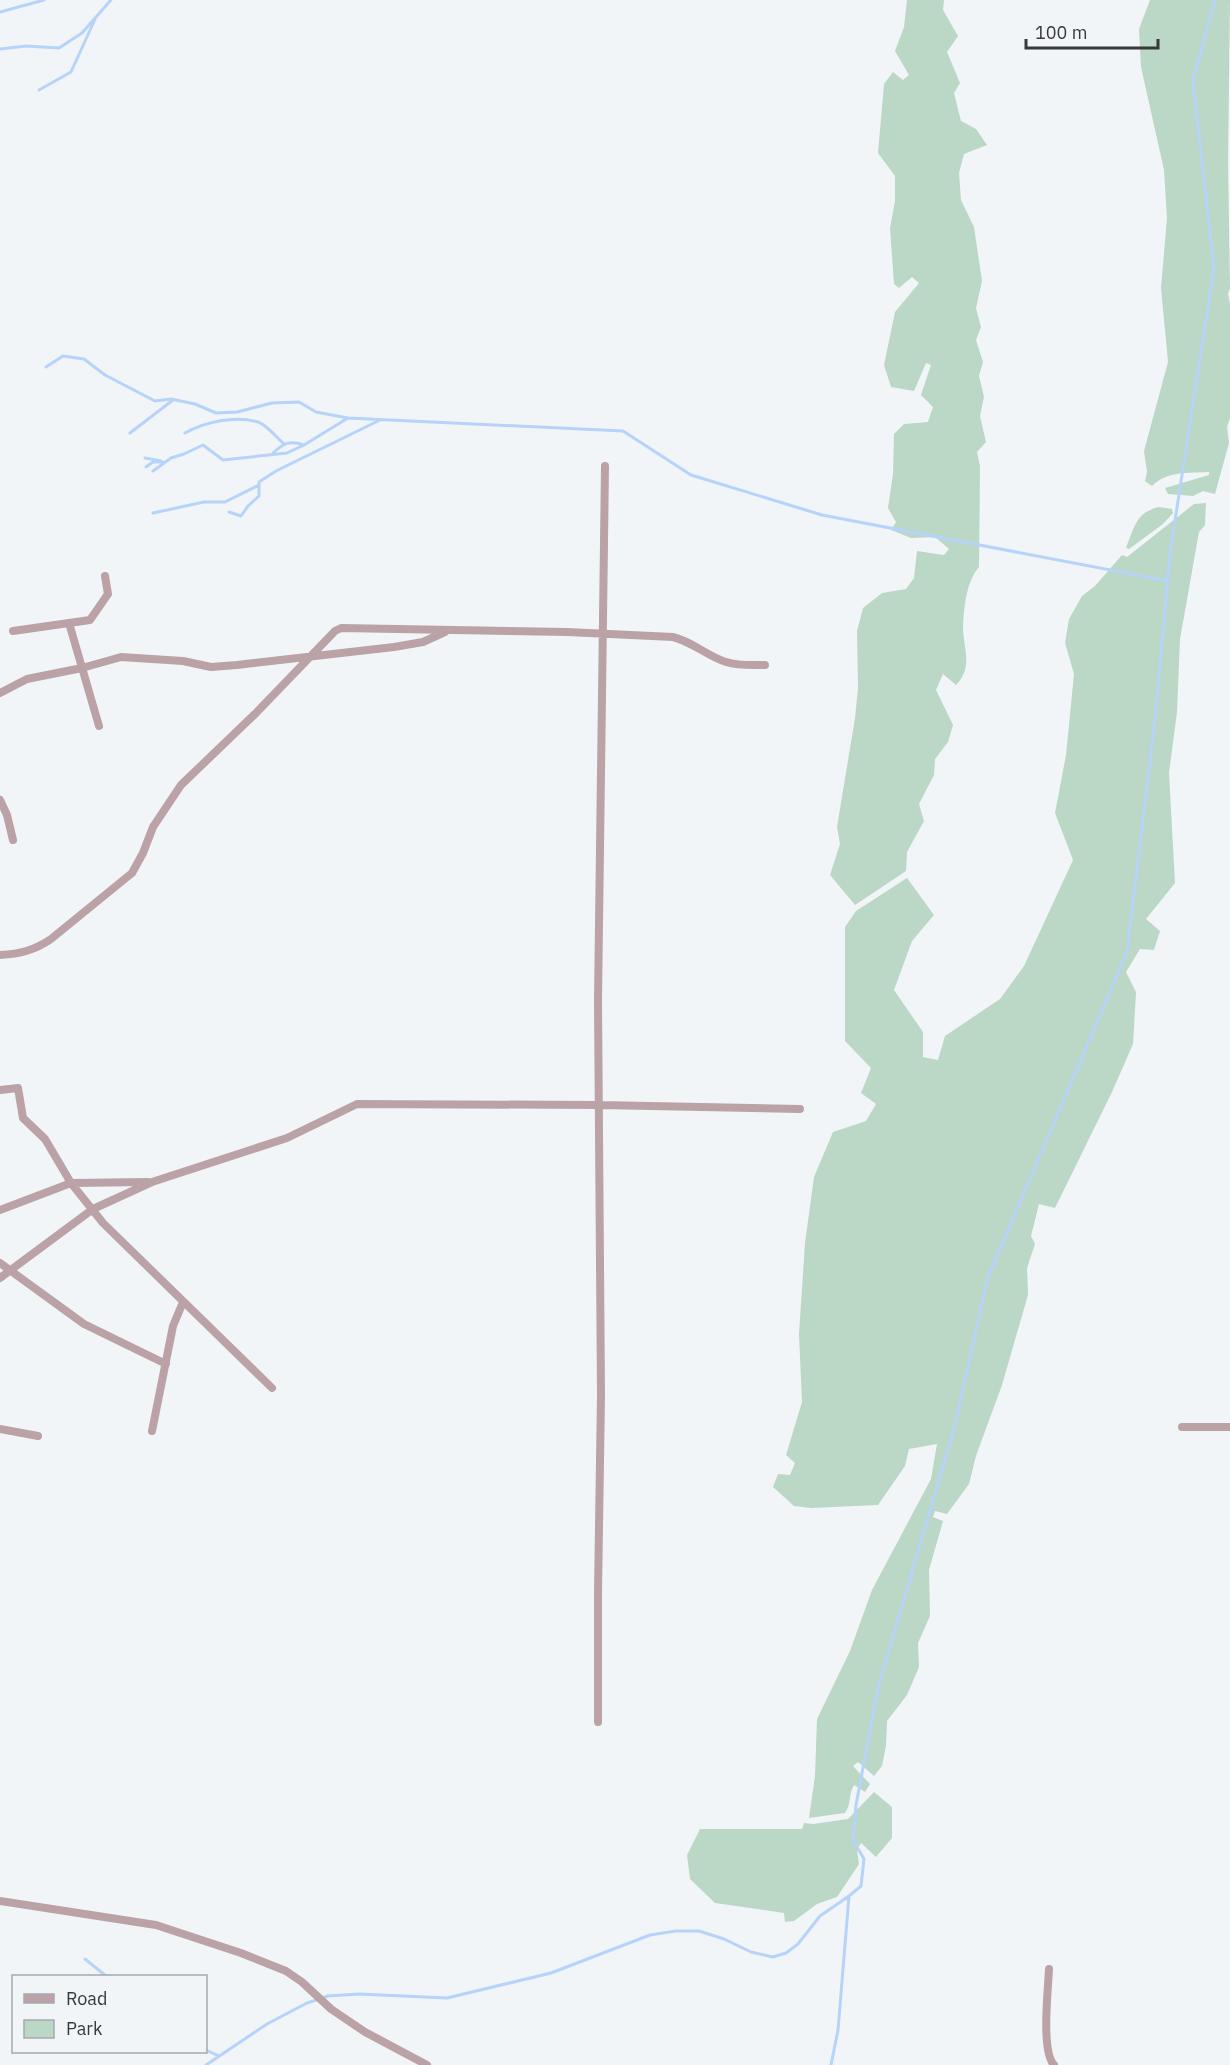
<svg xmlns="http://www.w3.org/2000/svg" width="1230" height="2065" font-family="'IBM Plex Sans',sans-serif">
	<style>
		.green { fill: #bbd7c5 }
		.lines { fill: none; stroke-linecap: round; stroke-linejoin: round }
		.stream { stroke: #b6d3fa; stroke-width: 3 }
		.street { stroke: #baa2a7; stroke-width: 8 }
	</style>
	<rect width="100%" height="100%" fill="#f2f5f8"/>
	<path class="green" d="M907,0h37l-1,10 15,26 -11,16 13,31 -6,10 7,28 15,8 11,16 -23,9 -5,19 2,27 13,27 8,54 -6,27 5,19 -5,13 7,22 -4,14 5,21 -4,19 6,26 -9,10 3,14 -1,101c-13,15 -15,41 -16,60 0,22 11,39 -7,58l-13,-11 -7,16 17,35 -5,17 -13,17 -1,16 -15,29 5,17 -17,31 -1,19 -51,34 -25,-30 10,-31 -3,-17 18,-109 3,-30 -1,-57 6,-23 19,-15 24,-4 8,-11 3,-27 27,4 5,-6 -14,-12 -24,1 -20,-8 5,-8 -8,-14 5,-34 1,-40 10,-10 24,-2 5,-15 -12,-12 10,-30 -5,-2 -12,28 -23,-4 -7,-22 11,-53 24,-29 -7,-6 -13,11 -5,-4 -4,-56 5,-27v-25l-17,-23 6,-69 9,-12 10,8 6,-5 -14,-24 9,-24z
		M1150,0h80l-2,161 2,127 -2,6 2,10v114l-3,9 2,16 -14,51 -12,-3 -10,5 -25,-2 -3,-6 44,-13v-3c-20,1 -43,-1 -57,14l-7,-5 2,-9 -3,-21 24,-89 -7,-74 6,-70 -3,-48 -23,-103 -2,-38z
		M1206,503l-1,22 -6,7 -19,107 -3,73 -8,61 6,110 -29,36 14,12 -6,19 -14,-1 -14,23 10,20 -3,52 -21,48 -57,116 -16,-4 -8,32 4,8 -8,24 1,27 -26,90 -26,71 -7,28 -22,30 -12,-3 -2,6 10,4 -14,49 1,46 -12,27 1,24 -12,28 -20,26 -1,25 -4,20 -8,10 -16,-14 -5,4 17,18 -5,8 -11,-7c-6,10 -2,18 -9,28l-36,5 6,-42 2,-57 33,-68 22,-61 59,-111 6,-35 -28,5 -4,17 -27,39 -67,3 -17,-2 -21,-19 5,-13 12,1 5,-12 -9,-8 16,-53 -3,-68 6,-91 9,-66 19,-45 33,-11 10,-17 -15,-11 10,-25 -26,-27v-114l11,-16 51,-33 27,37 -22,26 -18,49 29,42v25l15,3 7,-24 55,-37 24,-33 49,-106 -18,-47 11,-58 8,-81 -9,-31 4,-24 13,-23 13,-10 27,-31 5,2 67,-53z
		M1159,507l13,2 1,4 -10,11 -34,25 -3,-1c8,-20 10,-36 33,-41z
		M874,1792l18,15v31l-16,19 -15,-14 -4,7 2,14 -22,33 -20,7 -23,17 -9,1 -1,-9 -69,-10 -25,-24 -3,-24 13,-26h102l2,-6 9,1 35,-5z"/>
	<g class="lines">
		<path class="stream" d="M0,12l44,-12
			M0,49l26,-3 33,2 23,-15 29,-33
			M39,90l32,-18 25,-55
			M46,367l17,-11 21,3 21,16 50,26 16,-2 24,5 21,9 21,-1 35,-9 27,-1 17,10 32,6 275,13 68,44 131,40 346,66
			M130,433l43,-33
			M185,433c20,-11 50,-18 73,-11 9,3 18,15 25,21
			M273,453c11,-10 16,-13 31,-8
			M145,458l16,3
			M146,467l7,-5h10
			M153,471l18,-13 13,-4 19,-9 20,15 64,-7 17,-8 44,-27
			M229,512l12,4 7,-10 11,-10v-14l17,-11 104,-51
			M153,513l51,-11h21l34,-17
			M85,1959l21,17
			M206,2050l13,6
			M206,2065l61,-41 40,-21 21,-7 31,-2 88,4 104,-25 99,-38 26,-4h23l25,8 27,13 22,5 13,-4 12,-9 22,-28 29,-20
			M831,2065l7,-35 11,-134 12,-10 3,-27 -11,-19 3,-35 22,-117 76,-259 34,-152 139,-325 28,-232 15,-167 44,-285 -21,-187 22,-81"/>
		<path class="street" d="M69,623l30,103
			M13,631l77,-11 18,-26 -3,-18
			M0,693l27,-14 55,-11 39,-11 62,4 28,6 26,-2 157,-18 29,-5 22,-10
			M0,800l7,15 6,25
			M0,955c20,-1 35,-5 51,-16l81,-66 11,-20 10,-26 28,-42 74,-71 80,-83 6,-3 226,4 106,5c20,5 34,19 53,25 13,4 26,3 39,3
			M0,1090l18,-2 5,30 22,21 26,44 32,40 169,165
			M0,1210l71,-27 77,-1
			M0,1263l84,61 82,40
			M0,1278l93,-69 59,-27 135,-44 70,-34 243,1 200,4
			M1182,1427h48
			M0,1429l38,7
			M152,1431l21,-105 10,-24
			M598,1722v-129l3,-198 -3,-394 7,-535
			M0,1901l156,24 85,28 45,18 16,11 29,27 34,23 62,33
			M1049,1969c-1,22 -8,82 5,96"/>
	</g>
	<rect x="12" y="1975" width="195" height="78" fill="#f2f5f8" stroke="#a7a9ac" stroke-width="1.5"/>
	<rect x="24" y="1994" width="30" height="9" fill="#baa2a7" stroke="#a7a9ac" stroke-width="1.5"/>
	<text x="66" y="2005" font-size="18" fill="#373839">Road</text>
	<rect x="24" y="2020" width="30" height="18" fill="#bbd7c5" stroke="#a7a9ac" stroke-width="1.5"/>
	<text x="66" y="2035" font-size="18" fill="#373839">Park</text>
	<path d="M1026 39v9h132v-9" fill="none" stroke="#373839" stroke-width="3"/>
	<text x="1035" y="39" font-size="18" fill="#373839" stroke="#f2f5f8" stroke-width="4.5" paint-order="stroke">100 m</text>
</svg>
